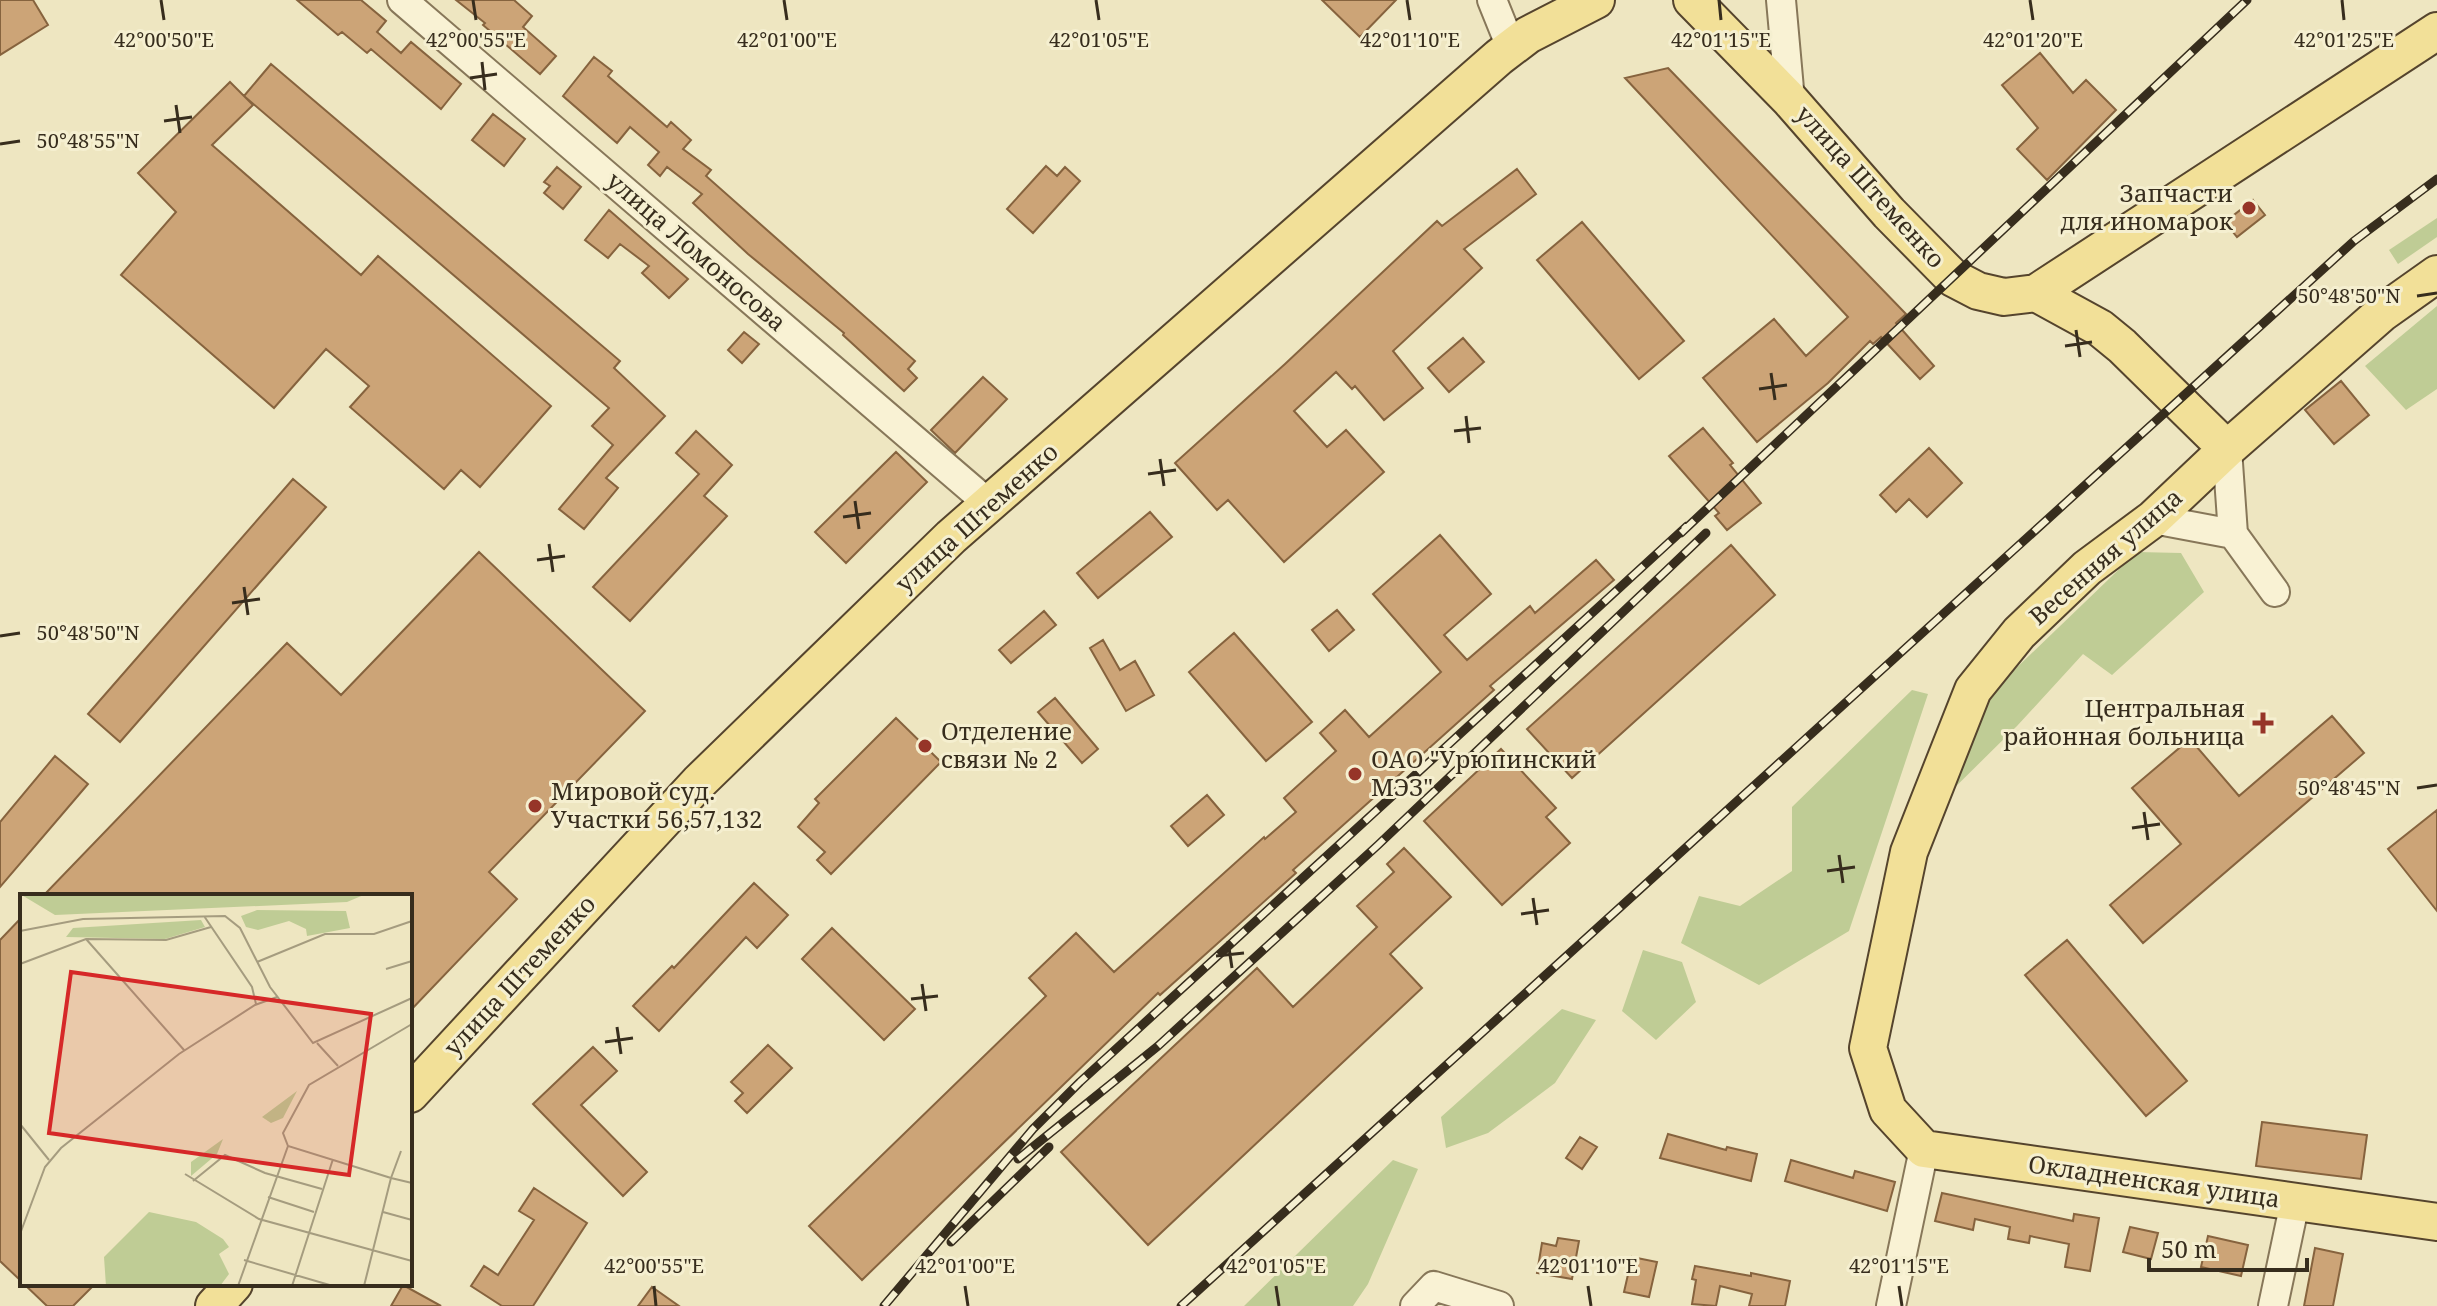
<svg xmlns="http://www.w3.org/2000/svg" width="2437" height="1306" font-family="'Noto Serif',serif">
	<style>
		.green { fill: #bfcc95 }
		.building { fill: #cca477; stroke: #86633e; stroke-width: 2 }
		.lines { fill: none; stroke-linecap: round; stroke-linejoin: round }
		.minor-casing { stroke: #877759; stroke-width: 32 }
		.major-casing { stroke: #55442d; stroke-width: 40 }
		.minor { stroke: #f9f2d4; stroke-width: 28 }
		.major { stroke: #f2e098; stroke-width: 36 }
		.rail-casing { stroke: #372d1d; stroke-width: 9 }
		.rail { stroke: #f5efd0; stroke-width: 6; stroke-dasharray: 18; stroke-linecap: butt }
		.ticks { fill: none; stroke: #372d1d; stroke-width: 3 }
		.poi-dot { fill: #963528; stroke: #f5efd0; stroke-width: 3 }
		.labels { text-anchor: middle; stroke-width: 6; stroke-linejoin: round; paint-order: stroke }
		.street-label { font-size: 24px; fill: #372d1d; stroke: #f5efd0 }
		.poi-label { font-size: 24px; fill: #372d1d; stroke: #f5efd0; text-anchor: start }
		.inset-road { fill: none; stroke: #a59c7f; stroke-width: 2 }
		.view { fill: #d62828; fill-opacity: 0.15; stroke: #d62828; stroke-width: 4 }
		.inset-edge { fill: none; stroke: #372d1d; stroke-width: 4 }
		.ticks-label { font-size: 20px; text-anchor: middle; fill: #372d1d; stroke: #f5efd0; stroke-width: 6; stroke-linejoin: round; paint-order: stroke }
	</style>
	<rect width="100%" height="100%" fill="#eee6c1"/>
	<path class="green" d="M2437,218v19l-39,27 -9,-14z
		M2437,306v83l-31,21 -41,-44z
		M2137,552l44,1 23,39 -92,83 -29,-21 -66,72 -84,83 49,-108z
		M1912,690l16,4 -79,237 -90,54 -78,-42 18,-47 41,10 52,-35v-64z
		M1643,950l39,12 14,40 -40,38 -34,-29z
		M1562,1009l34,11 -41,63 -67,50 -42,15 -5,-31z
		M1393,1160l25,9 -50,115 -15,22h-109z"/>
	<path class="building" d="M0,0h33l15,25 -48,30z
		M297,0h64l25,21 -9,11 24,21 10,-11 50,42 -20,25 -70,-60 -4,4 -25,-21 -4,3z
		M456,0h58l18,16 -9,11 33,29 -16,18 -57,-49 2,-2z
		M1322,0h74l-36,37z
		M2040,53l33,40 13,-13 30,30 -69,70 -30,-31 21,-21 -36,-43z
		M594,57l18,14 -4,5 59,51 4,-5 20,18 -8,9 28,21 -5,6 209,185 -7,8 9,9 -13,13 -61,-56 1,-2 -96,-79 -55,-51 9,-9 -35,-27 -7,9 -12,-11 11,-13 -29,-25 -13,16 -54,-47z
		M271,64l349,297 -6,7 51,48 -59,62 12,10 -34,41 -25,-20 54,-64 -21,-19 17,-18 -365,-312z
		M1668,68l238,246 -10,9 38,43 -14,13 -39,-42 -8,7 -3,-3 -42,42 -71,59 -54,-64 71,-59 32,37 42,-39 -223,-239z
		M230,82l23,23 -41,40 149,130 17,-19 173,150 -71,81 -19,-17 -17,19 -94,-82 19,-21 -43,-37 -52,59 -153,-133 55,-63 -38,-39z
		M493,114l32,25 -21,27 -32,-26z
		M1046,166l11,10 8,-9 15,14 -47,52 -26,-24z
		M557,167l24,20 -18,22 -19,-16 6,-7 -6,-4z
		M1517,169l19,25 -72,55 18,19 -89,83 30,37 -39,32 -29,-34 -3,3 -16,-17 -42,39 33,36 19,-17 38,42 -100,90 -56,-62 -11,10 -42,-47 110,-99 152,-143 5,5z
		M2253,200l12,15 -28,22 -12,-15z
		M609,210l79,69 -19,19 -27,-25 7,-7 -29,-22 -12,14 -23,-18z
		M1582,222l102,119 -45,38 -102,-119z
		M744,332l15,12 -17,19 -14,-13z
		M1463,338l21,24 -35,30 -21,-24z
		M983,377l24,22 -52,54 -24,-23z
		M2341,381l28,34 -35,29 -29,-34z
		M1703,428l30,35 -3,2 31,38 -34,27 -12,-14 4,-3 -50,-57z
		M696,431l36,34 -28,31 23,20 -97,105 -37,-34 106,-113 -23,-21z
		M1929,448l33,35 -35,34 -18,-18 -13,13 -16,-17z
		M896,452l31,30 -81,81 -31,-31z
		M293,479l33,28 -206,235 -32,-28z
		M1150,512l22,25 -74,61 -21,-25z
		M1440,535l51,59 -47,41 23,25 63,-54 5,7 61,-53 18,20 -124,106 4,4 -201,180 3,3 -136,122 -2,-2 -296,287 -53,-54 237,-230 -17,-18 47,-45 38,39 150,-135 1,2 31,-27 -12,-14 52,-47 -16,-18 25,-23 24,27 72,-65 -68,-78z
		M1731,545l44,50 -203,183 -45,-49z
		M479,552l166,159 -156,161 28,27 -107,112v-115h-367l244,-253 54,52z
		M1337,610l17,20 -25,21 -17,-21z
		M1044,611l12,14 -45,38 -12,-13z
		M1234,633l78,89 -46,39 -77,-89z
		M1103,640l17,30 15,-9 19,34 -28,16 -36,-63z
		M1055,698l43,51 -16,14 -44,-51z
		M2332,716l32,37 -221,190 -33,-38 71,-61 -49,-56 58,-49 49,57z
		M896,718l45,44 -110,112 -14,-14 8,-8 -27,-25 21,-24 -4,-4z
		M1501,749l55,59 -10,9 24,26 -68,62 -78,-84z
		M55,756l33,28 -88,103v-65z
		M1207,795l17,20 -36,31 -17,-20z
		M2437,810v101l-49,-62z
		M1404,848l47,49 -61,57 32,34 -274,257 -87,-93 196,-184 36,39 84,-80 -20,-21 37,-34 -7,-8z
		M754,883l34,32 -31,33 -11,-11 -87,94 -26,-25 39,-40 2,2z
		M22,917v365l-22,-21v-321z
		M832,928l83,81 -31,31 -82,-81z
		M2067,940l120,141 -41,35 -121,-141z
		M768,1045l24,23 -45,45 -12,-12 8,-8 -12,-11z
		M593,1047l24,24 -36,34 66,67 -24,24 -90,-92z
		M2262,1122l105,13 -6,44 -105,-13z
		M1668,1134l58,16 1,-3 30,7 -6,27 -91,-23z
		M1580,1137l17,10 -15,22 -16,-11z
		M1791,1160l62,18 2,-7 40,11 -8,29 -102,-30z
		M534,1188l53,35 -54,83h-31l-31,-20 13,-20 14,9 36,-55 -15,-9z
		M1942,1193l131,28 1,-7 25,4 -9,53 -25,-4 4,-23 -39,-8 -1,7 -21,-4 2,-12 -35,-8 -2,11 -38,-9z
		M2130,1227l28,6 -7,26 -28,-7z
		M2208,1236l40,9 -7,31 -40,-9z
		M1558,1238l21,3 -7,38 -35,-6 5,-30 14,3z
		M2315,1248l28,6 -10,52h-29z
		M1632,1257l25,5 -8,35 -25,-5z
		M1695,1266l56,10v-3l39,8 -5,25h-36l3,-12 -32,-8 -4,20 -24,-2 4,-24 -4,-1z
		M24,1284h71l-22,22h-26z
		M403,1285l38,21h-50z
		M652,1287l27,19h-41z"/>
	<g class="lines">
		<defs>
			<path id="minor" d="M402,0l587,504
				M1492,0l19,47
				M1781,0l9,100
				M2227,449l6,85 42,58
				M2153,519l80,15
				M1415,1306l19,-20 65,20
				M1891,1306l33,-157
				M2273,1306l22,-104"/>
			<path id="major" d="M1692,0l98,100 99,113 64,65 25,13 26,6 32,-4 401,-262
				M2437,274l-55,39 -155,136 -74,70 -66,49 -68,65 -46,57 -64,162 -41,196 20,62 36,39 513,73
				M2036,293l64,35 22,18 105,103
				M410,1094l289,-312 252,-245 548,-480 29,-22 68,-35
				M214,1306l20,-22"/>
		</defs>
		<use href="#minor" class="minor-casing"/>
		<use href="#major" class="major-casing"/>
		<use href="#minor" class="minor"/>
		<use href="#major" class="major"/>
		<defs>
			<path id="rail" d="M1681,533l566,-533
				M1018,1159l140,-113 220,-201 328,-312
				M951,1242l98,-95
				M884,1306l149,-177 47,-47 607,-556
				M1181,1306l1173,-1065 83,-62"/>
		</defs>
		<use href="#rail" class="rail-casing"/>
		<use href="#rail" class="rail"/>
	</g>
	<path class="ticks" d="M161,0l3,20M473,0l3,20M784,0l3,20M1096,0l3,20M1407,0l3,20M1719,0l2,20M2030,0l3,20M2342,0l2,20M482,62l3,28M470,78l27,-4M176,105l4,28M164,121l28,-4M0,144l20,-3M2417,296l20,-3M2076,330l4,27M2065,346l27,-4M1771,373l4,27M1759,389l28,-4M1466,416l3,27M1454,431l27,-3M1160,459l4,27M1148,474l28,-4M855,501l4,28M843,517l28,-4M549,544l4,28M537,560l28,-4M244,587l4,28M232,603l28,-4M0,636l20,-3M2417,788l20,-3M2144,812l4,28M2132,828l28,-4M1839,855l4,28M1827,871l28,-4M1533,898l4,27M1521,914l28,-4M1228,941l4,27M1216,956l28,-3M922,984l4,27M911,999l27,-3M617,1027l4,27M605,1042l28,-4M654,1286l2,20M965,1286l3,20M1276,1286l3,20M1588,1286l3,20M1899,1286l3,20"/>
	<g class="poi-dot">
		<circle cx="2249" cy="208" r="8"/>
		<path d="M2259 711h8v8h8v8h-8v8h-8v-8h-8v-8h8z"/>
		<circle cx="925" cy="746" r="8"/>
		<circle cx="1355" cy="774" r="8"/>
		<circle cx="535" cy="806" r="8"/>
	</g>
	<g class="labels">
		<g class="street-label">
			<text transform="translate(1870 187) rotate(48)" y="8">улица Штеменко</text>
			<text transform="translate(696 252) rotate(41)" y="8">улица Ломоносова</text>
			<text transform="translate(977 518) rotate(-42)" y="8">улица Штеменко</text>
			<text transform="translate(2106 557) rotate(-41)" y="8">Весенняя улица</text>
			<text transform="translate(520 976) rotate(-47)" y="8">улица Штеменко</text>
			<text transform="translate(2154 1182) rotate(8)" y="8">Окладненская улица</text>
		</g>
		<g class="poi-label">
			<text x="2233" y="202" text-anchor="end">Запчасти<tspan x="2233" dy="28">для иномарок</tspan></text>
			<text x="2245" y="717" text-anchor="end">Центральная<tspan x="2245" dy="28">районная больница</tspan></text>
			<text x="941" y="740">Отделение<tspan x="941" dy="28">связи № 2</tspan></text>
			<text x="1371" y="768">ОАО "Урюпинский<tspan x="1371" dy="28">МЭЗ"</tspan></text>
			<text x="551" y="800">Мировой суд.<tspan x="551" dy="28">Участки 56,57,132</tspan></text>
		</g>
	</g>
	<g transform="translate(20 894)">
		<rect width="392" height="392" fill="#eee6c1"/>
		<path d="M0,0h346l-19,8 -292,13zM237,16l89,1 4,17 -43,8 -1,-7 -17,-8 -31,9 -12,-3 -5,-11zM181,26l4,7 -40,12 -99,-2 7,-9zM277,197l-14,27 -12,5 -9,-6zM203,245l-6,15 -26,22v-14zM129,318l47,10 27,17 6,8 -10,7 10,20 -9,12h-114l-2,-29z" fill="#bfcc95"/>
		<path class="inset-road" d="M184,22l48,71 4,17M0,37l63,-12 142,-3 15,12 30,59 43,56 99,-45M66,45l98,111M237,68l68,-28h49l38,-13M0,70l66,-25 80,1 45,-13M366,75l26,-8M297,149l21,23M0,230l29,36M381,257l-10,27 21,5M165,280l74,45 153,42M173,287l32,-26 40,18 57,16M248,303l46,15M363,318l29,8M0,340l25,-67 16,-19 118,-94 76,-49 22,-8M224,366l89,26M218,392l50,-140M272,392l41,-127M344,392l27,-108 -103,-32 -5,-13 26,-48 103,-61"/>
		<path class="view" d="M51,78l300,42 -22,161 -300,-42z"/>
		<rect width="392" height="392" class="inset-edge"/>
	</g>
	<g class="ticks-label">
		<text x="164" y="47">42°00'50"E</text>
		<text x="476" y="47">42°00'55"E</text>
		<text x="787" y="47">42°01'00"E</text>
		<text x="1099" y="47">42°01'05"E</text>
		<text x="1410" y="47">42°01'10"E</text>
		<text x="1721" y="47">42°01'15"E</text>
		<text x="2033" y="47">42°01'20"E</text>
		<text x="2344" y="47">42°01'25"E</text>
		<text x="88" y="148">50°48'55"N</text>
		<text x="2349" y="303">50°48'50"N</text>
		<text x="88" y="640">50°48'50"N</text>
		<text x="2349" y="795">50°48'45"N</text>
		<text x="654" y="1273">42°00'55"E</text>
		<text x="965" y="1273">42°01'00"E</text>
		<text x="1276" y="1273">42°01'05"E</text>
		<text x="1588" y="1273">42°01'10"E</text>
		<text x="1899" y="1273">42°01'15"E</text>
	</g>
	<path d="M2149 1258v12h158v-12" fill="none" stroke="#372d1d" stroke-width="4"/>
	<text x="2161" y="1258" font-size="24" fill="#372d1d" stroke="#f5efd0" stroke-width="6" paint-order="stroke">50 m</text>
</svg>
